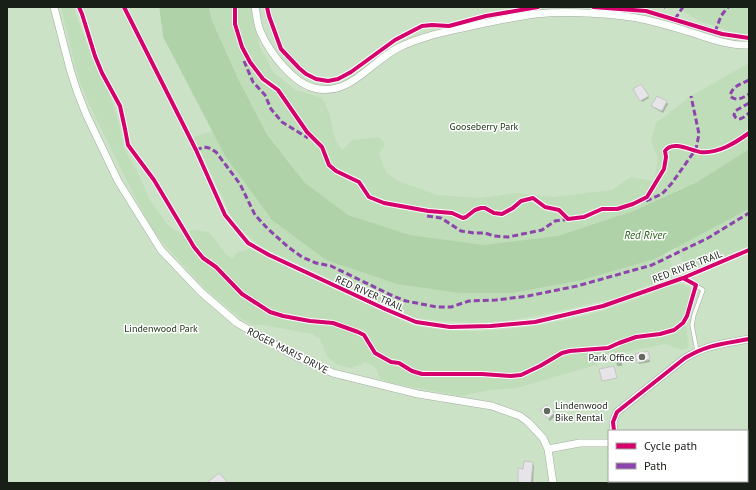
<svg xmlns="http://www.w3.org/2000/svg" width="756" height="490" font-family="'PT Sans',sans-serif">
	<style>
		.green { fill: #cbe2c6; fill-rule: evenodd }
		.forest { fill: #bfddb8 }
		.water { fill: #afd2a8 }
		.shadow { fill: #0003 }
		.building { fill: #e6e3e9; stroke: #c4c6c5 }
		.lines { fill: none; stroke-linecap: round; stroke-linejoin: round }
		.lane-casing { stroke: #a4aca3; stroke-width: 4.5 }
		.street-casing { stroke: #a4aca3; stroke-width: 8 }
		.lane { stroke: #fcfefc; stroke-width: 3.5 }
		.street { stroke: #fcfefc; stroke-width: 7 }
		.quiet { stroke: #8e44ad; stroke-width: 3; stroke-dasharray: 6 3; stroke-linecap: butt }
		.cycleway-casing { stroke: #fff; stroke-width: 6 }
		.cycleway { stroke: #d6006c; stroke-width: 4 }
		.poi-dot { fill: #626a60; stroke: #fff; stroke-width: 1.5 }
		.labels { text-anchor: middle; stroke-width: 3; stroke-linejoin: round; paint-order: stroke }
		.park-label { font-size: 10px; fill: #13310b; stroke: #fff }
		.street-label { font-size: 10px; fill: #181f16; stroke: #fff }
		.poi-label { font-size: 10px; fill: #181f16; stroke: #fff; text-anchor: end }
		.water-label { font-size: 11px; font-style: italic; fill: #28621a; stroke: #fff }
	</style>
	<rect width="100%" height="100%" fill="#ecf6ea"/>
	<path class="green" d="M7,7h152l4,30 62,119 430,103 94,-50v274h-742zM609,431h138v50h-138z
		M209,7h540v142l-52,33 -287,53z"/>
	<path class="forest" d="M61,7h12l23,61 14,27 10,32 4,22 14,24 12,27 18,25 13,9 11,-4 16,2c9,8 14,20 24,27l5,-6 11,-4 11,4 137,65c7,3 14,7 20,8 56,12 133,1 188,-16 22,-6 44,-16 66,-24l11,-2 9,4 2,6 -10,26 5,8 1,20 -6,2 -16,-6 -41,8 -29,13 -79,23 -26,2 -31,6 -69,-13 -11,-5 -5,-11 -10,-5 -13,6 -15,-3 -10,-9 -7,-17 -8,-5 -49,-9h-11l-18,-12 -29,-24 -49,-54 -18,-32 -48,-97 -12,-29z
		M209,7h44l6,38 14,27 23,18 26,8 7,14 6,27 7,11 10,-10 27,-3 6,7 -6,10 7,18 10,8 41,15 44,3 34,-5 38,4 59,-7 19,-13 23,4 4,-23 -7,-17 5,-18 35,-27 58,-33v86l-52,33 -62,28 -78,26 -74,9 -73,-10 -62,-20 -43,-32 -38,-49 -30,-58 -25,-56z
		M644,7h105v27h-10l-40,-13 -19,-12z
		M212,131l13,25 47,64 54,40 71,24 185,-4 73,-21 9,-5 7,9 4,12 -60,23 -79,18 -32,5 -31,2 -31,-2 -25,-3 -32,-13 -125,-59 -21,-18 -8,-12 -37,-79z
		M749,209v37l-58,24h-4l-12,-22z"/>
	<path class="water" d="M159,7h50l3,13 25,56 30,58 38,49 43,32 62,20 73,10 74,-9 78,-26 62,-28 52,-33v60l-94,50 -73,21 -70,13h-52l-63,-9 -71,-24 -54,-40 -47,-64 -62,-119z"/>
	<path class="shadow" d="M641,85l8,13 -7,4 -8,-13z
		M666,102l2,2 -5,9 -9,-5 -2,-2z
		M649,354l1,8 -11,2 -1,-2z
		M616,360h6v6h-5z
		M547,406l8,10 -5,5 -7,-8z
		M532,463l2,3 -1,17h-14z"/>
	<path class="building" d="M641,84l8,12 -9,5 -7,-12z
		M657,96l10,5 -5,10 -11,-5z
		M648,351l2,8 -13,4 -2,-9z
		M614,366l3,12 -15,3 -3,-12z
		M547,405l7,8 -6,6 -8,-9z
		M524,461l9,1 -2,21h-13v-15l5,1z
		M219,473l9,10h-21z"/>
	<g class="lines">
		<defs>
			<path id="lane" d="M683,278l20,12 -9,25 -2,10 5,26"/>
			<path id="street" d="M54,7l16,62 7,22 9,23 32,67 43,69 40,42 36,31 56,32 40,18 85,21 74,12 28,10 8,6 15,16 5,11 5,34
				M255,7c2,9 2,18 6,26 9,20 32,50 53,55 36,9 56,-26 84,-40 21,-11 47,-16 69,-21 23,-5 46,-10 69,-13 31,-3 80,-1 111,6 16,4 31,8 46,13 18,6 37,13 56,12
				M614,431l-1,-9 4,-10 68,-54c24,-14 38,-14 64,-19
				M747,436l2,-1
				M548,449l32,-6h29
				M625,483v-2"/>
		</defs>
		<use href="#lane" class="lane-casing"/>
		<use href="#street" class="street-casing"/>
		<use href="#lane" class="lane"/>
		<use href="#street" class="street"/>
		<path class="quiet" d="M664,7h1
			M675,19l8,-12
			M715,32l6,-16 7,-9
			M244,61l9,21 12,13 6,14 11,13 26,16
			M749,80c-8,4 -17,6 -19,16 7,6 12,2 19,-2
			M749,103l-14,8 -1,4c4,8 10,2 15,-2
			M196,150l8,-3 5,1 7,4 24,32 15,31 13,14 20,18 14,10 14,6 15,3 62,30 13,5 31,6h14l18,-6 27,-1 32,-4 49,-10 75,-21 56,-27 41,-25
			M646,201l16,-7 10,-11 24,-34 3,-15 -8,-38
			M427,216l14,2 20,13 13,2h11l9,3 14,1 34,-7 13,-9 14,-2"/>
		<defs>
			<path id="cycleway" d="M79,7l3,7 13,42 7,17 18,33 5,23 3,16 26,35 40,67 9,11 13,9 26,27 28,18 13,4 27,5 23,2 25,9 6,3 11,18 16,9 8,1 13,8 10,3h60l29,2 10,-1 19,-9 22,-13 8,-2 38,-3 11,-5 17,-6 24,-3 14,-4 9,-7 4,-7 9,-31 -13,-7
				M124,7l72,143 29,65 23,28 21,12 116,54 31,13 34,5 41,-1 44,-4 68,-16 80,-28 66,-28
				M235,7v17l7,23 8,15 13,17 15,11 29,42 15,15 7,18 7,6 23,11 10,15 15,6 44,8 24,2 11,5 3,-1 9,-7 6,-2h4l9,5 8,1 11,-6 8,-7 12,-3 12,9 14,3 9,9 16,-2 18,-8h15l16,-5 14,-7 17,-28 2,-12 -1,-6c7,-11 25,-1 35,1 18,2 35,-9 49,-19
				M267,7l2,9 12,33 18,19 7,6 10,5 12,2 10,-2 13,-7 44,-32 27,-14 10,-1 17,1 37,-10 52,-9
				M593,7l53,4 76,23 27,4
				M614,431l-1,-9 4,-10 68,-54c24,-14 38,-14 64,-19"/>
		</defs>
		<use href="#cycleway" class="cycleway-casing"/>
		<use href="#cycleway" class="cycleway"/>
	</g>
	<g class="poi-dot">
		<circle cx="642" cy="357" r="4"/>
		<circle cx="547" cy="411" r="4"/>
	</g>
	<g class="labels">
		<g class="park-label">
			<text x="484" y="130">Gooseberry Park</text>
			<text x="161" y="332">Lindenwood Park</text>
		</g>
		<g class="street-label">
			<text transform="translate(687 266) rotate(-21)" y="4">RED RIVER TRAIL</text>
			<text transform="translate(370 293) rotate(24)" y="4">RED RIVER TRAIL</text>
			<text transform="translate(288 350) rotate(27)" y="4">ROGER MARIS DRIVE</text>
		</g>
		<g class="poi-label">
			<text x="634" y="361">Park Office</text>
			<text x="555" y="409" text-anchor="start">Lindenwood<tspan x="555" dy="12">Bike Rental</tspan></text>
		</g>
		<g class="water-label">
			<text x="645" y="239">Red River</text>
		</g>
	</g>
	<rect width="756" height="490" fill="none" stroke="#181f16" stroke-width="16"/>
	<rect x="608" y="430" width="140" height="52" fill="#ffffff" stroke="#a3a5a2"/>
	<rect x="616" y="443" width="20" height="6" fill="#d6006c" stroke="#a3a5a2"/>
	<text x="644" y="450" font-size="12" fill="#181f16">Cycle path</text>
	<rect x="616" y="463" width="20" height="6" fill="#8e44ad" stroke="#a3a5a2"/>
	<text x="644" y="470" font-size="12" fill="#181f16">Path</text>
</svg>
